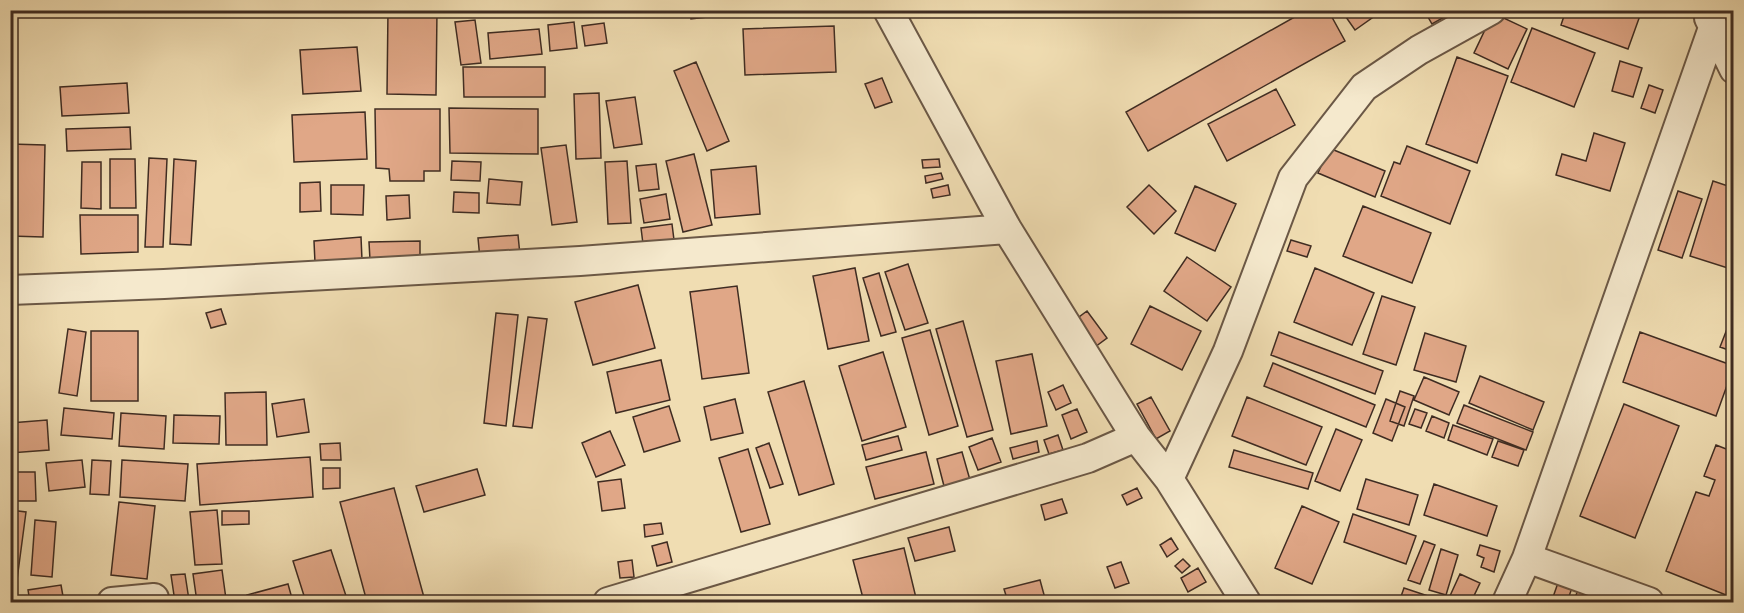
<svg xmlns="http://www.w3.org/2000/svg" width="1744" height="613" font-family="'EB Garamond',serif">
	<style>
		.building { fill: #e0a787; stroke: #3f2c22; stroke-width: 1.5 }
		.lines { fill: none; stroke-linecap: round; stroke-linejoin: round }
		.minor-casing { stroke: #6b5846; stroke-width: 32 }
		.minor { stroke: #f5e9cd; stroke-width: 28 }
	</style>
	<rect width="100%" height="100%" fill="#f0ddb2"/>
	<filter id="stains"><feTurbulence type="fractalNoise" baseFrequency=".00333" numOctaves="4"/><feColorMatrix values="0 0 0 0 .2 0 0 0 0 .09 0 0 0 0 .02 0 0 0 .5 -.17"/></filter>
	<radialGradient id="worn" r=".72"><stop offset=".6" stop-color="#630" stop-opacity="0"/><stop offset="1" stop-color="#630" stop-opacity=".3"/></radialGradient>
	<path class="building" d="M388,10h49l-1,85 -49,-1z
		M543,10h21v7l-21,-1z
		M571,10h19v3l-19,2z
		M690,10h78l-77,9z
		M1307,10h21l17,31 -197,110 -22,-39z
		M1341,10h36l2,3 -24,17z
		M1424,10h31v1l-23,13z
		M1566,10h76l-14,39 -67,-24z
		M1493,13l34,16 -19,40 -34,-16z
		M475,20l6,43 -20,2 -6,-43z
		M574,22l3,26 -27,3 -2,-26z
		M604,23l3,20 -22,3 -3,-20z
		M834,26l2,46 -91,3 -2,-46z
		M1532,28l63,25 -21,54 -63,-25z
		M539,29l3,25 -52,5 -2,-26z
		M357,47l4,44 -58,3 -3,-44z
		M1457,57l51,19 -31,87 -51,-19z
		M1620,61l22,7 -9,29 -21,-6z
		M696,62l33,79 -22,10 -33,-80z
		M463,67h82v30h-81z
		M882,78l10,24 -17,6 -10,-24z
		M127,83l2,30 -67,3 -2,-29z
		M1649,85l14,5 -8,23 -14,-5z
		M1276,89l19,36 -68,36 -19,-37z
		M599,93l2,65 -25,1 -2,-65z
		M635,97l7,47 -28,4 -8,-47z
		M449,108l89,1v45l-88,-1z
		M375,109h65v62h-16v10h-34l-1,-12 -13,-1z
		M365,112l2,47 -73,3 -2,-47z
		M130,127l1,22 -64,2 -1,-22z
		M1594,133l31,10 -15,48 -54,-16 6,-21 24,7z
		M10,144l35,1 -2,92 -33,-1z
		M566,145l11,77 -25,3 -11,-77z
		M1407,146l63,25 -20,53 -69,-28 13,-34 6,2z
		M1329,148l56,23 -10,26 -57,-24z
		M694,154l18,71 -29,7 -17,-71z
		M149,158l18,1 -4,88h-18z
		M110,159h25l1,49h-26z
		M174,159l22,2 -5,84 -21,-1z
		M939,159l1,8 -17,1 -1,-8z
		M452,161l29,1 -1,19 -29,-1z
		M627,161l4,62 -23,1 -3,-62z
		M82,162h19v47l-20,-1z
		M656,164l3,25 -20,2 -3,-25z
		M756,166l4,48 -45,4 -4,-48z
		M941,173l2,6 -17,4 -1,-7z
		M489,179l33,3 -2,23 -33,-2z
		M1713,181l21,7v82l-44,-14z
		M320,182l1,29 -21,1v-29z
		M331,185h33l-1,30 -32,-1z
		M948,185l2,10 -17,3 -2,-9z
		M1149,185l27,26 -22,23 -27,-27z
		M1195,186l41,18 -21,47 -40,-18z
		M1678,191l24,8 -20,59 -24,-8z
		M454,192l25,1v20l-26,-1z
		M666,194l4,25 -26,4 -4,-24z
		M409,195l1,23 -23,2 -1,-24z
		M1363,206l68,27 -19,50 -69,-27z
		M80,215h58v37l-57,2z
		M672,224l2,16 -31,4 -2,-16z
		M518,235l2,20 -40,4 -2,-21z
		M361,237l1,23 -47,3 -1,-22z
		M1291,240l20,6 -4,11 -20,-6z
		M420,241v19h-50l-1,-18z
		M1187,257l44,30 -24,34 -43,-30z
		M908,264l20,59 -23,7 -20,-58z
		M855,268l14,73 -41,8 -15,-73z
		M1315,268l59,25 -22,52 -58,-23z
		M879,273l17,59 -15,4 -18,-58z
		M638,285l17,63 -62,17 -18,-63z
		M737,286l12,87 -47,6 -12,-87z
		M1382,296l33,11 -19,58 -33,-11z
		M1150,306l51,25 -19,39 -51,-26z
		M221,309l5,15 -15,4 -5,-15z
		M1087,311l20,27 -12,9 -20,-27z
		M1734,311v41l-14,-5z
		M496,313l22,2 -12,111 -22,-3z
		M528,317l19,2 -15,109 -19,-2z
		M963,321l30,109 -26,7 -31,-108z
		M68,329l18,3 -9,64 -18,-3z
		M930,330l28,96 -29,9 -27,-97z
		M91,331h47v70h-47z
		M1279,332l104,39 -8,23 -104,-39z
		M1640,332l94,34 -18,50 -93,-34z
		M1425,333l41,13 -10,36 -42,-12z
		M883,352l23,75 -44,14 -23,-75z
		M1032,354l15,72 -36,8 -15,-73z
		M661,360l9,40 -54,13 -9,-41z
		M1273,363l102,42 -9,22 -102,-41z
		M1480,376l64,26 -11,28 -64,-27z
		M1424,377l35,15 -10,23 -35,-15z
		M804,381l30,103 -35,11 -31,-103z
		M1063,385l8,18 -15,7 -8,-18z
		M1400,391l14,5 -10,30 -14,-5z
		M266,392l1,53h-41l-1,-52z
		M1151,397l19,34 -14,8 -19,-35z
		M1247,397l75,30 -16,38 -74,-29z
		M304,399l5,33 -32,5 -5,-33z
		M735,399l8,34 -32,7 -7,-33z
		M1386,399l19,8 -13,34 -19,-8z
		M1624,404l55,22 -44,112 -55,-22z
		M1464,405l69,27 -7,18 -69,-27z
		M669,406l11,35 -36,11 -11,-35z
		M64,408l50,5 -2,26 -51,-4z
		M1077,409l10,23 -16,7 -9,-24z
		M1415,409l12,4 -6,15 -12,-4z
		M121,413l45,3 -2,33 -45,-3z
		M174,415l46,1 -1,28 -46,-1z
		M1432,416l17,7 -5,15 -18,-7z
		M47,420l2,30 -39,3v-30z
		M1453,425l40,14 -6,16 -39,-15z
		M1336,429l26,11 -22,51 -25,-10z
		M610,431l15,34 -29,12 -14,-34z
		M1058,435l5,15 -14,4 -5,-14z
		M898,436l4,14 -36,10 -4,-15z
		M992,438l9,24 -23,8 -9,-23z
		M1037,441l2,11 -26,7 -3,-11z
		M1498,441l26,9 -6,16 -26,-9z
		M340,443l1,17h-20l-1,-16z
		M769,443l14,41 -13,4 -14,-40z
		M1716,445l18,7v137l-3,8 -65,-26 30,-79 13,4 6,-16 -11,-4z
		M748,449l22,75 -29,8 -22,-74z
		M1234,450l79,23 -5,16 -79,-22z
		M926,452l8,32 -59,15 -9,-32z
		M962,452l8,28 -26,6 -7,-27z
		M310,457l3,40 -113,8 -3,-41z
		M82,460l3,27 -36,4 -3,-28z
		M92,460l19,1 -2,34 -19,-1z
		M122,460l66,4 -3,37 -65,-4z
		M323,468h17v20l-17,1z
		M477,469l8,26 -61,17 -8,-26z
		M10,472h25l1,29h-26z
		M621,479l4,29 -23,3 -4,-29z
		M1366,479l52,16 -9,30 -52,-16z
		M1434,484l63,22 -10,30 -63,-21z
		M394,488l31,113 -4,1h-54l-27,-100z
		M1137,488l5,10 -15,7 -5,-10z
		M1062,499l5,14 -22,7 -4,-15z
		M119,502l36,4 -8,73 -36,-4z
		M1302,506l37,16 -27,62 -37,-16z
		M10,510l16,2 -9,68 -7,-1z
		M217,510l5,54 -27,1 -5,-53z
		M222,511h27v13l-27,1z
		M1353,514l63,22 -10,28 -62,-22z
		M35,520l21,2 -4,55 -21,-2z
		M661,523l2,11 -18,3 -1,-12z
		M949,527l6,24 -40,10 -7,-23z
		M1171,538l7,11 -11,8 -7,-12z
		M1424,541l11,4 -15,39 -12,-4z
		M667,542l5,20 -15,4 -5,-20z
		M1480,545l20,6 -6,21 -13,-5 3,-9 -7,-3z
		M904,548l13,54h-53l-11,-42z
		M1441,549l17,6 -12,40 -17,-5z
		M331,550l17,52h-42l-13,-41z
		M1183,559l7,7 -8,7 -7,-7z
		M632,560l2,17 -14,1 -2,-16z
		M1121,562l8,21 -14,5 -8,-21z
		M1198,568l8,14 -18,10 -7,-14z
		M222,570l4,29 -29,3 -4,-28z
		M185,574l4,26 -14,2 -4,-27z
		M1460,574l20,9 -9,19h-11l-11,-4z
		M1040,580l6,22h-38l-4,-13z
		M1559,580l14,5 -6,17h-8l-7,-2z
		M288,584l5,18h-44l-2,-7z
		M61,585l3,17h-34l-2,-12z
		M1404,588l42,14h-47z
		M1579,588l38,14h-44z
		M830,596l2,6h-20z"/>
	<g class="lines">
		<defs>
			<path id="minor" d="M888,10l119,219 129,208 33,42 77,123
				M1709,18l25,51
				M10,290l154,-6 416,-23 427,-32
				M1169,479l59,-128 65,-173 71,-91 55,-37 72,-40
				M1527,558l186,-530
				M112,602l42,-4
				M608,602l480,-144 48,-21
				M1507,602l20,-44 122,44"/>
		</defs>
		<use href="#minor" class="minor-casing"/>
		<use href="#minor" class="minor"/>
	</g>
	<rect width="1744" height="613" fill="none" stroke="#f0ddb2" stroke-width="36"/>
	<rect x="12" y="12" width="1720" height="589" fill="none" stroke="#3f2c22" stroke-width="3"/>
	<rect x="18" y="18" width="1708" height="577" fill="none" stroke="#3f2c22" stroke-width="1.5"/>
	<rect width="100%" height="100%" filter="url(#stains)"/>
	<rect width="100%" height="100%" fill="url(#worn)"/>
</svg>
